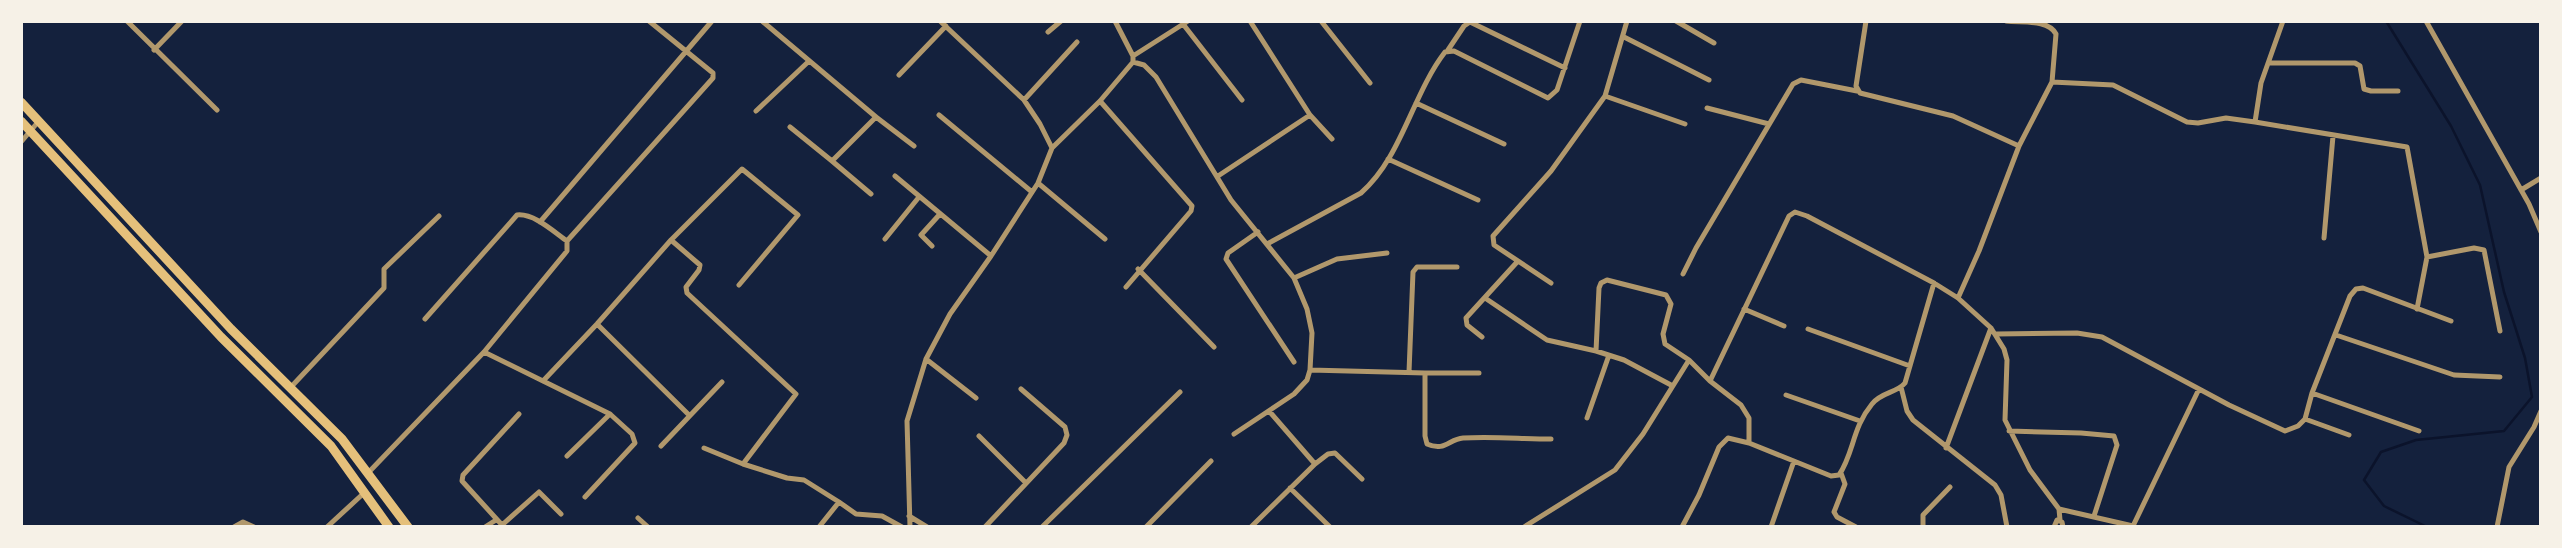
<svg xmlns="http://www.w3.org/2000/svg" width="2562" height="548" font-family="Inter,sans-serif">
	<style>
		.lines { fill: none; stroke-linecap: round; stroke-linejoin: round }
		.stream { stroke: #0b132b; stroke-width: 2.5 }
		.minor { stroke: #b1986c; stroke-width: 5 }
		.trunk { stroke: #e5c07b; stroke-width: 9 }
	</style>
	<rect width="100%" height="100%" fill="#14213d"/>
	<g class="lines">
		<path class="stream" d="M2386,21l65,105 29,59 24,107 21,66 7,39 -28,34 -88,9 -35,12 -17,28 20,26 43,21"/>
		<path class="minor" d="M127,21l90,89
			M762,21l114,96 -44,44 39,33
			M940,21l84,79 16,24 12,24
			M1250,21l60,94 22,24
			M1321,21l49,62
			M1676,21l38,22
			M1866,21l-10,65 4,7 93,23 66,30
			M2426,21l103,183 12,28
			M1183,24l59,76
			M1048,32l13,-11
			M1624,37l85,43
			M154,50l28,-29
			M1448,50l16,-24 6,-4 95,46
			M1133,56l55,-35
			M1133,62l11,3 12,12 75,123 63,78 13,31 5,24 -2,37 -3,10 -13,14 -60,40
			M2269,63h86l5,3 4,23 7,2h27
			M899,75l47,-49
			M2052,82l61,3 74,37 11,1 28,-5 29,4 6,-39 22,-62
			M1605,96l80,28
			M1024,100l53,-58
			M1100,101l92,105 -1,5 -65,76
			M1416,103l88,41
			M1707,108l62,16
			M756,111l52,-49
			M939,115l93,77
			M876,117l38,29
			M2255,122l152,25 20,110 47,-9 10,2 16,81
			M790,127l42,34
			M21,142l17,-20
			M1388,159l90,41
			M895,176l96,80
			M1218,176l92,-61
			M1038,183l67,56
			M2521,190l20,-12
			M540,222l172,-201
			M1258,232l-30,21 -2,6 68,103
			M2324,238l9,-102
			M885,239l34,-42
			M671,240l29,25 -1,5 -13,17 1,6 109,101 -53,70 -39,-16
			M567,241l146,-163v-5l-64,-52
			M1267,244l94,-51c41,-36 51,-98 84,-141l9,-1 94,47 9,-8 23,-69
			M932,246l-11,-11 19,-21
			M1138,269l76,78
			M1683,274l13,-26 97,-164 8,-4 56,11
			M1294,278l43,-19 50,-6
			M1551,283l-57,-38 -1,-9 58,-65 54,-75 22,-75
			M1485,298l62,42 49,11 28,9 47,25
			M1958,298l21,-47 40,-105 33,-64 4,-48c-8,-15 -34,-11 -50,-13
			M1744,309l40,17
			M2417,309l10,-52
			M597,324l92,91
			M1808,329l102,37
			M1996,334l81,-1 25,4 127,68 56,26 13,-5 7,-7 7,-26 38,-97 6,-7 7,-1 88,33
			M2336,335l118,40 46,2
			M1482,337l-15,-12 -1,-7 52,-57
			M1596,351l3,-63 2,-5 6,-3 59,15 5,9 -8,30 2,10 24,16 21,21 31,24 8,13v25
			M484,352l126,62 -43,42
			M926,359l50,39
			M1310,370l115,3v63l2,8c18,8 22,-5 36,-6 28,-2 59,1 88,1
			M1409,372l4,-100 4,-5h40
			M1425,373h54
			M543,381l54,-57 74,-84 71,-71 56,46 -59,70
			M1710,381l79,-165 6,-4 12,4 127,67 24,15 33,30 13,21 3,11 -2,60 25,50 29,39 1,11
			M291,387l93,-99v-19l55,-53
			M1901,387l6,24 6,9 82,65 6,10 6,32
			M2312,393l107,38
			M1786,395l74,26
			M1269,411l46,53 13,-10 7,-1 27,26
			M519,414l-56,61 -1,6 40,44 37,-33 22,22
			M1587,418l22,-63
			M2305,419l44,16
			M2009,431l72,2 33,3 3,9 -23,71
			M979,436l46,46
			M661,446l61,-64
			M1946,448l45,-120
			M743,464l44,14 17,2 35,22 -20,25
			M368,473l116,-121 83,-101v-10c-13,-9 -33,-28 -50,-26l-92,104
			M1841,473l4,11 -11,28 3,5 19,10
			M1290,488l40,39
			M585,497l50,-54 -3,-9 -22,-20
			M839,502l17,12 26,2 20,11
			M2059,509l74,17 66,-137
			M909,516l18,11
			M638,518l10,9
			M234,527l9,-5 11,5
			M327,527l38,-35
			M485,527l11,-7
			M910,527l-3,-106 19,-62 24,-45 41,-58 47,-73 14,-35 48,-47 33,-39v-6l-18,-35
			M985,527l79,-84 3,-8 -2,-8 -44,-38
			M1042,527l138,-135
			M1146,527l65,-66
			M1251,527l64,-63
			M1524,527l91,-57 28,-36 46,-74
			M1682,527l17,-32 20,-48 9,-9 21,5 82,33 8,-1c15,-22 13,-47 33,-71 9,-12 25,-11 33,-21l29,-100
			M1771,527l23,-66
			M1923,527v-12l27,-28
			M2054,527l3,-7 5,2 1,5
			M2497,527l12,-60 25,-40 7,-16"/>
		<path class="trunk" d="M21,102l210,227 111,110 66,88
			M21,121l200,216 110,109 58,81"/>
	</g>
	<rect width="2562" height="548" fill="none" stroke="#f6f1e7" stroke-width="46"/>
</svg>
